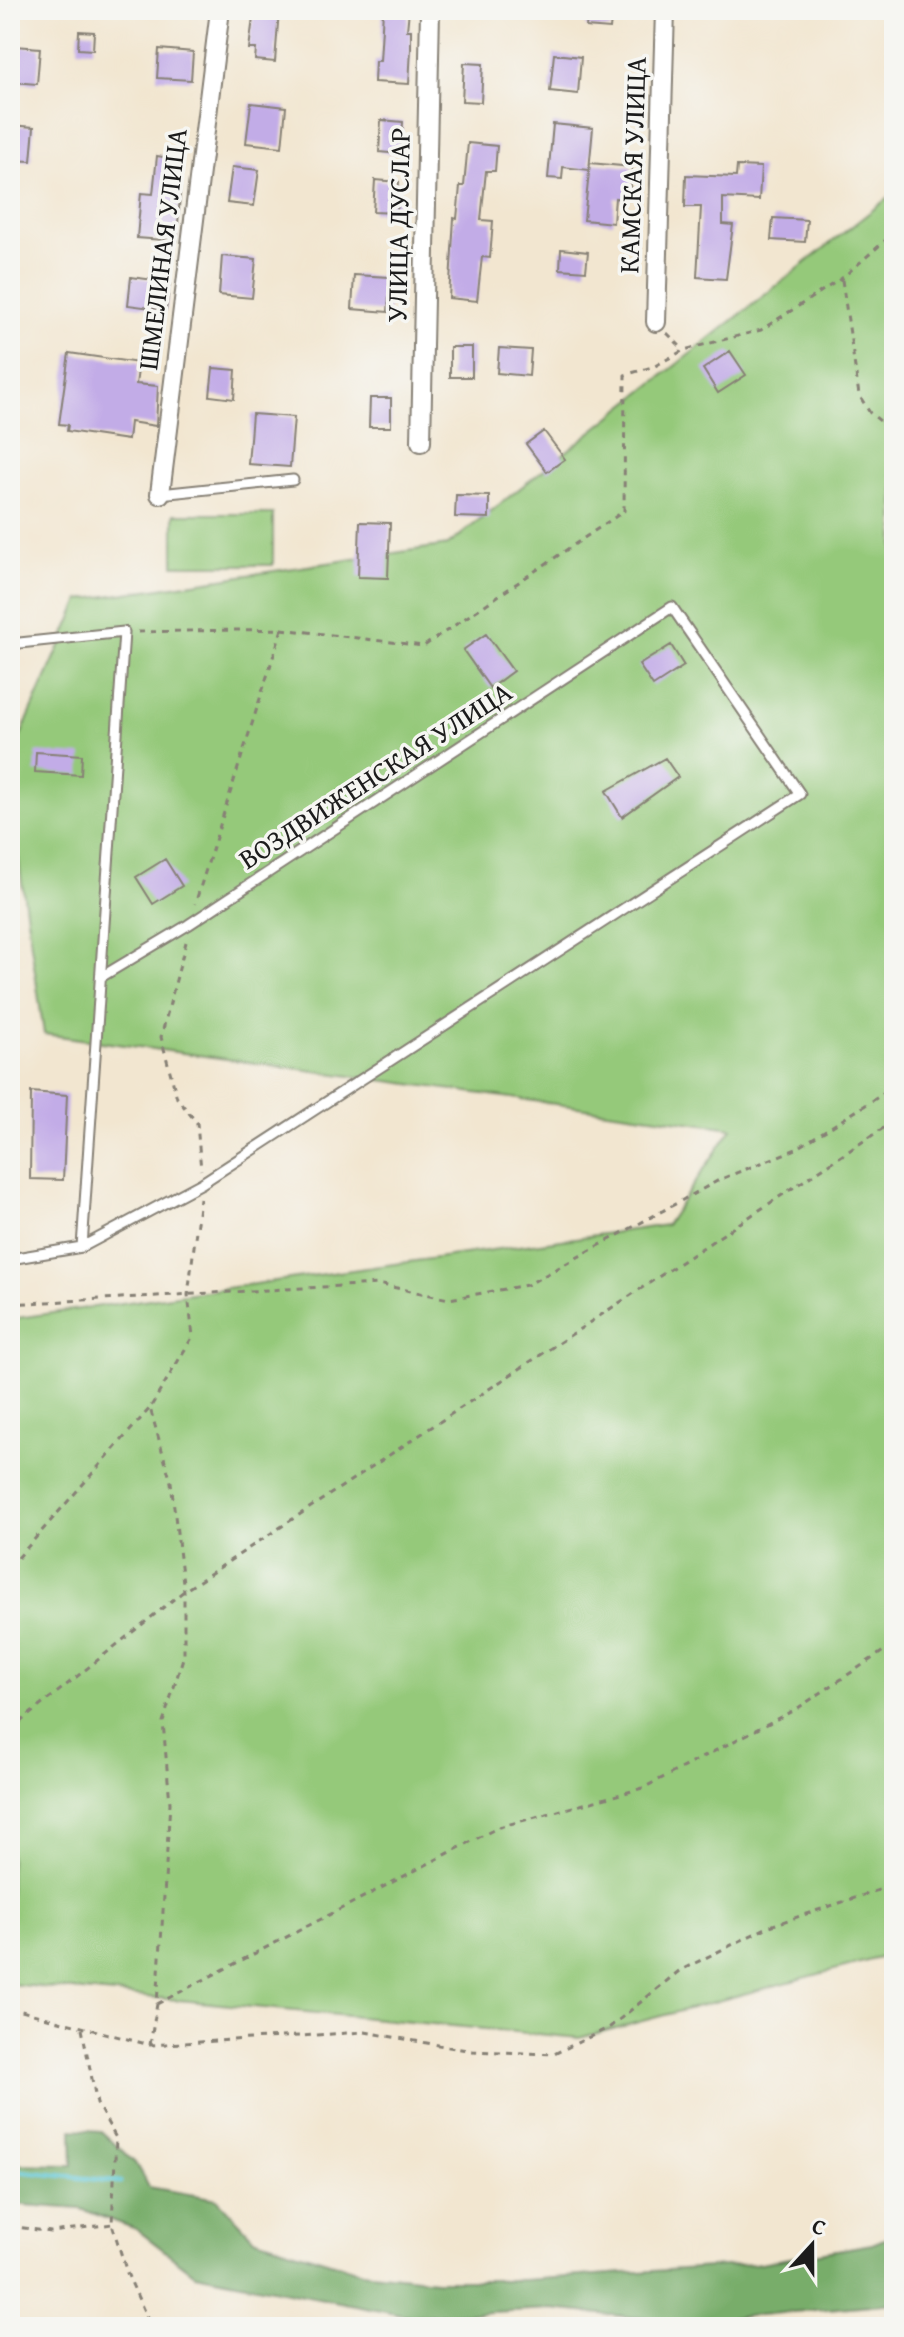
<svg xmlns="http://www.w3.org/2000/svg" width="904" height="2337" font-family="'Gentium Book Plus',serif">
	<style>
		.green { fill: #95c97a; stroke: #58724b; stroke-width: 2 }
		.forest { fill: #78ad6a; stroke: #4a6443; stroke-width: 2 }
		.lines { fill: none; stroke-linecap: round; stroke-linejoin: round }
		.stream { stroke: #59c5d3; stroke-width: 5 }
		.building { fill: #c2ace7 }
		.service-casing { stroke: #878176; stroke-width: 13 }
		.minor-casing { stroke: #878176; stroke-width: 22 }
		.path { stroke: #878176; stroke-width: 3; stroke-dasharray: 6 6; stroke-linecap: butt }
		.service { stroke: #fff; stroke-width: 9 }
		.minor { stroke: #fff; stroke-width: 18 }
		.labels { text-anchor: middle; stroke-width: 7; stroke-linejoin: round; paint-order: stroke }
		.street-label { font-size: 28px; fill: #1c1c1c; stroke: #f6f6f2 }
	</style>
	<rect width="100%" height="100%" fill="#f6f6f2"/>
	<filter id="ink" filterUnits="userSpaceOnUse"><feTurbulence type="fractalNoise" baseFrequency=".0125" numOctaves="2"/><feDisplacementMap in="SourceGraphic" scale="16" xChannelSelector="R" yChannelSelector="G"/><feConvolveMatrix kernelMatrix="1 2 1 2 8 2 1 2 1" color-interpolation-filters="sRGB"/></filter>
	<filter id="wash" filterUnits="userSpaceOnUse"><feTurbulence type="fractalNoise" baseFrequency=".006" numOctaves="4" result="noise"/><feDisplacementMap in="SourceGraphic" scale="32" xChannelSelector="R" yChannelSelector="G"/><feGaussianBlur stdDeviation="1.8" result="paint"/><feColorMatrix in="noise" values="0 0 0 0 0 0 0 0 0 0 0 0 0 0 0 0 0 1.4 0 .05"/><feComposite in="paint" operator="in"/></filter>
	<g filter="url(#wash)">
		<rect width="100%" height="100%" fill="#f2e6d0"/>
		<path class="green" d="M894,193v1761l-315,84 -569,-54v-665l656,-94 66,-97 -688,-94 -34,-233v-41l70,-160 368,-55z
			M174,514h99v51h-99z"/>
		<path class="forest" d="M72,2129l29,2 34,32 14,24 68,12 37,39 108,34 74,8h88l230,-16 118,-20 22,-9v68l-213,19 -130,-13 -140,7 -216,-42 -59,-45 -55,-20 -71,-5v-40l63,1z"/>
		<g class="lines">
			<path class="stream" d="M10,2170l110,12"/>
		</g>
		<g id="blocks">
			<path class="building" d="M254,10h25l-4,52 -20,-2 1,-11h-7z
				M383,10h26l-2,20h4v19l-2,35 -35,-2 1,-21h5z
				M588,10h24l-2,19 -24,-2z
				M79,31l15,1 -1,18 -15,-1z
				M15,46l25,2 -3,36 -25,-2z
				M159,49l34,3 -2,28 -34,-2z
				M554,54l27,3 -3,37 -28,-3z
				M464,63l19,1 -2,38 -19,-1z
				M251,103l35,4 -4,40 -36,-4z
				M381,120l22,2 -2,32 -22,-2z
				M553,124l40,4 -4,42 -26,-3 -1,12 -14,-1z
				M10,125l24,2 -3,34 -21,-1z
				M468,143l29,3 -2,25h-9l-5,49 12,1 -3,37 -8,-1 -5,44 -28,-3 5,-80 3,1 3,-33h4z
				M157,156l25,4 -5,81 -40,-3 4,-45 12,1z
				M590,163l42,4 -3,33 -14,-2 -2,25 -29,-3z
				M737,166l24,1 -2,33 -36,-2v26l10,1 -7,54 -29,-2 4,-70h-16l1,-32 50,2z
				M232,167l27,3 -5,36 -27,-3z
				M375,180l24,2 -2,31 -24,-1z
				M773,218l34,2 -2,22 -34,-2z
				M561,249l27,3 -2,19 -26,-2z
				M222,256l34,3 -4,39 -33,-3z
				M354,275l36,2 -2,35 -36,-3z
				M131,277l39,5 -4,28 -38,-5z
				M450,347h22v30h-22z
				M499,348l32,2 -2,26 -32,-3z
				M730,351l16,24 -28,18 -15,-24z
				M69,353l70,10 -3,21 22,2 -2,40 -26,-4 -2,18 -61,-9 1,-6 -9,-1z
				M213,368l23,2 -2,29 -24,-3z
				M370,398h21v29h-22z
				M252,414l42,3 -4,50 -42,-3z
				M544,431l21,28 -18,13 -21,-28z
				M456,495l33,1v22l-34,-1z
				M360,522l30,1 -2,55 -30,-1z
				M486,634l27,37 -23,17 -27,-38z
				M671,645l13,21 -31,20 -14,-21z
				M36,752l46,3 -1,20 -46,-3z
				M665,758l13,19 -56,40 -16,-26z
				M165,859l17,27 -29,18 -17,-27z
				M31,1092l36,3 -4,85 -33,-1z"/>
		</g>
	</g>
	<g filter="url(#ink)">
		<use href="#blocks" fill-opacity="0" stroke="#878176" stroke-width="2"/>
		<g class="lines">
			<defs>
				<path id="service" d="M160,494l133,-14
					M10,644l114,-12 -42,615 -72,12
					M82,1247l120,-64 598,-389 -128,-187 -484,318 -87,52"/>
				<path id="minor" d="M656,322l9,-312
					M421,442l9,-432
					M160,494l60,-484"/>
			</defs>
			<use href="#service" class="service-casing"/>
			<use href="#minor" class="minor-casing"/>
			<path class="path" d="M842,280l17,115 11,18 24,19
				M667,333l17,17
				M282,629l142,17 200,-135 1,-136 30,-9 29,-16 77,-20 81,-52 52,-45
				M138,632l144,-3 -87,275
				M186,942l-25,95 16,61 20,25 4,47
				M10,1304l368,-20 71,15 78,-14 192,-105 77,-31 98,-62
				M10,1567l140,-159
				M10,1730l174,-139 710,-470
				M157,2004l342,-177 144,-39 155,-80 96,-64
				M10,2008l140,37 215,-13 107,19 82,3 56,-27 69,-56 91,-45 124,-41
				M82,2029l15,75 19,34 -4,86 15,49 24,54
				M150,2045l7,-41 13,-201 -7,-81 21,-67v-64l-13,-109 -21,-74 43,-72 -5,-41 12,-97
				M10,2226l41,6 61,-8"/>
			<use href="#service" class="service"/>
			<use href="#minor" class="minor"/>
		</g>
	</g>
	<g class="labels">
		<g class="street-label">
			<text transform="translate(632 165) rotate(-88)" y="10">КАМСКАЯ УЛИЦА</text>
			<text transform="translate(398 225) rotate(-89)" y="10">УЛИЦА ДУСЛАР</text>
			<text transform="translate(162 249) rotate(-83)" y="10">ШМЕЛИНАЯ УЛИЦА</text>
			<text transform="translate(375 775) rotate(-33)" y="10">ВОЗДВИЖЕНСКАЯ УЛИЦА</text>
		</g>
	</g>
	<rect width="904" height="2337" fill="none" stroke="#f6f6f2" stroke-width="40"/>
	<g transform="translate(812 2245) rotate(21)" stroke="#f6f6f2" stroke-width="6" paint-order="stroke">
	<path d="M0-6L14 30L0 20L-14 30Z" fill="#1c1c1c"/>
	<text y="-12" font-size="22" font-weight="bold" text-anchor="middle" fill="#1c1c1c">С</text>
	</g>
</svg>
